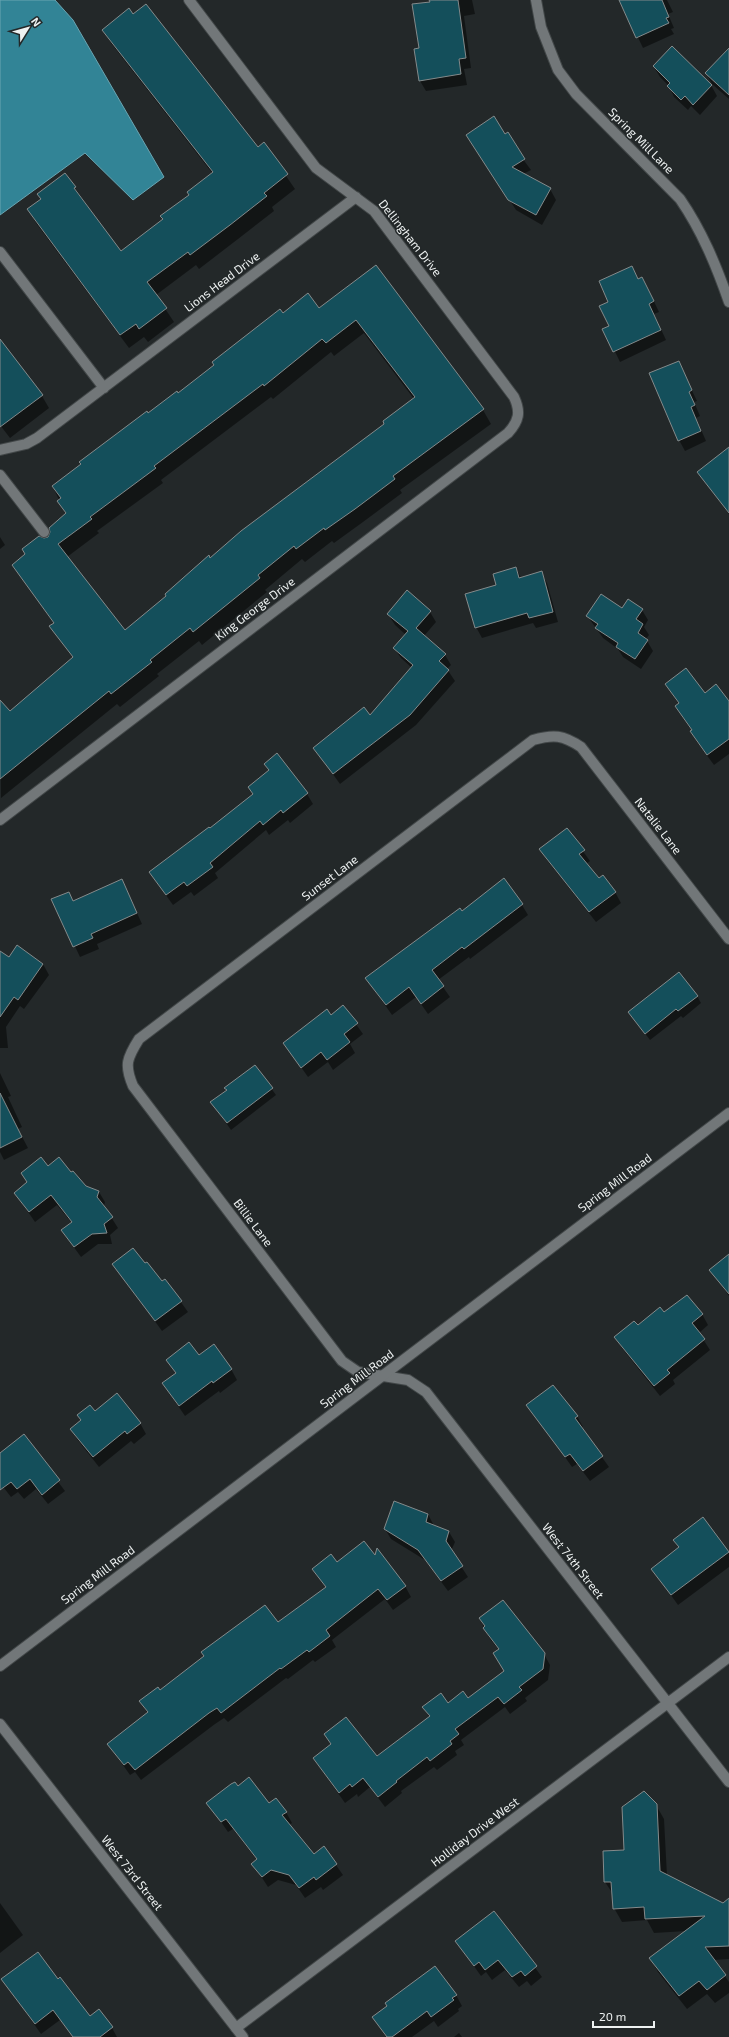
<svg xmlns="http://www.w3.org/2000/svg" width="729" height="2037" font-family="'Exo 2',sans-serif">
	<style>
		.water { fill: #328496; stroke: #6aa5b2 }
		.shadow { fill: #0007; fill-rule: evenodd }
		.building { fill: #144f5b; stroke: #848a8b; fill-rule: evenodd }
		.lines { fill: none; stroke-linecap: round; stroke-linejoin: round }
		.minor-casing { stroke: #424748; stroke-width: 12 }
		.tertiary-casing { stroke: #424748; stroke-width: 12 }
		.secondary-casing { stroke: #424748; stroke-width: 12 }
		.minor { stroke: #727779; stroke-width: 10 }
		.tertiary { stroke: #727779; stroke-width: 10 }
		.secondary { stroke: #727779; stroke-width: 10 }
		.labels { text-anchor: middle; stroke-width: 3; stroke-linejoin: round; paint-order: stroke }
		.street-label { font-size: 12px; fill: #eef2f2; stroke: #232829 }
	</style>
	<rect width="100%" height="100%" fill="#232829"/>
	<path class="water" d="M0,0h55l18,20 91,157 -31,23 -48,-47 -85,62z"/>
	<path class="shadow" d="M430,0h42l3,14 -11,2 7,52 -7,1 3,16 -41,6 -6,-10 -5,-31 6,-1z
		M620,0h47l6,12 -5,2 6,14 -3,1 3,5 -31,14z
		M103,30l155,118 6,-4 31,45 -23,18 2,4 -36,28 -39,30 -3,-4 -40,30 18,27 -26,20 -4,-5 -15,11 -93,-125 -7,-14 13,-9 23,-26 56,79 43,-33 49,-46 -102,-131z
		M729,61v38l-17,-15 -6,-11z
		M654,67l57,18 6,11 -17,19 -9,-9 -3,4 -14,-13 -5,-11 -9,-9z
		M505,135l26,35 -8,4 27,15 6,11 -14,25 -26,-15 -42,-65z
		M376,267l107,143 8,14 -91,66 2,3 -39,29 -29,21 -2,-2 -27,21 -3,-3 -37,31 2,2 -65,53 -3,-4 -42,33 2,2 -39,31 -3,-3 -116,94 -1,-82 10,-3 63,-55 -22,-32 3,-2 -41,-59 36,-27 17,-23 -13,-28 230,-173 36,-4zM364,333l50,66 -29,25 -175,135 -85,72 -58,-74 32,-24 -2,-2 66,-48 -2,-3 110,-83 2,2 58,-47 3,4z
		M638,280l10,9 11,23 -5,2 12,26 -46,22 -16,-33 6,-3v-24z
		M0,341l42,55 7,12 -39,30 -10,-13z
		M678,362l19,39 -3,1 6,14 -4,2 10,23 -21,10 -6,-11z
		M729,461v53l-31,-42z
		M0,537l5,8 -5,4z
		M516,568l5,10 20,-5 6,10 11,39 -22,6 -3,-5 -51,15 -6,-11 21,-41z
		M622,609l20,1 6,10 -4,7 5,8 -3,4 7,12 -12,18 -18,-12 -5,-8 -15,-11 -15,-21z
		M430,612l6,10 -12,14 21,19 6,10 -4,4 8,12 -39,44 -76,59 -26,-36 56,-32 42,-48 -11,-10 -7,-10 12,-13 -11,-10 -7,-11z
		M666,684l63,18v52l-15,11 -17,-23 -6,-10 1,-1 -10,-14 -6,-10 3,-2z
		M265,764l42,30 6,10 -23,19 -2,-3 -19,15 -3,-5 -51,43 3,5 -24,18 -3,-4 -18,13 -23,-32 60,-43 43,-35 -4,-8 20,-16z
		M567,829l23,32 -4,3 13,15 16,13 6,11 -25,19 -49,-62 -6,-11z
		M122,880l20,44 -45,20 2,5 -19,8 -27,-57 20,2z
		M522,905l6,10 -58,44 -1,-2 -31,23 12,17 -22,17 -12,-17 -24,18 -26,-37 95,-66z
		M0,952l9,6 34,6 6,11 -25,34 -4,-3 -14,21 2,21h-8z
		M697,996l4,7 -18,15 -2,-2 -31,24 -21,-28z
		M343,1006l20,28 -13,10 5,9 -22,17 -5,-8 -20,15 -24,-34 46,-27z
		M255,1066l21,29 -45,35 -19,-27 15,-12 -1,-3z
		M0,1073l11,23 -3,1 14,30 -4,2 10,19 -24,12 -4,-8z
		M48,1167l23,7 14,13 14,5 6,10 -1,4 14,22 -8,7 2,9h-14l-17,13 -19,-26 10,-8 -15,-18 -22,17 -20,-29 13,-10 -6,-9z
		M729,1254v42l-18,-26z
		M114,1265l48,18 3,-3 23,32 -26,19z
		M664,1314h38l6,11 -9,8 11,17 -37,30 2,4 -15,12 -38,-48 -7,-11z
		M199,1357l32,12 6,11 -17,13 -1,-2 -34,25 -22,-32 13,-10 -9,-14z
		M528,1405l49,11 6,11 -2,1 28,39 -19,14 -13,-17 -5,3z
		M94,1412l46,11 6,11 -12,10 -3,-3 -32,26 -22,-28 -6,-10 10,-8 -3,-6z
		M24,1436l41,55 -17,13 -12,-15 -12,10 -6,-7 -7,5 -11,-14v-28z
		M428,1514l6,12 15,6 6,10 -4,9 17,26 -20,14 -23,-31 -34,-21 -6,-10z
		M703,1518l26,34v15l-51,38 -26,-36 27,-21 -5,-8z
		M375,1557l30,29 6,11 -18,13 -8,-11 -53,41 4,7 -21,15 -2,-2 -25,19 -2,-1 -58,44 -4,-4 -9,6 -74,56 -6,-8 -5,3 -22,-31 40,-30 -8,-13 138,-78 48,-35 -12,-19z
		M480,1619l64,35 6,11 -2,15 -23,18 2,3 -17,13 -5,-7 -44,33 3,5 -9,6 2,4 -20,15 -3,-3 -33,24 1,2 -17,14 -15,-20 -12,10 -1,-3 -12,9 -31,-44 17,-14 -6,-10 51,23 54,-40 -6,-11 44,-8 37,-27 -6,-22 -9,-11z
		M238,1787l48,25 6,11 -3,2 25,30 10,-7 19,27 -20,15 -2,-3 -16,11 -9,-13 -18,-5 -10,7 -15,-23 4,-4 -24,-31 -5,3 -20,-29z
		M656,1805l8,14 3,57 62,31v52l-15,1 15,22v11l-14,10 -8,-9 -20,15 -29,-37 -7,-13 36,-28 -33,2 -7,-13 -25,2 -8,-14 -1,-14 -8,-12z
		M0,1903l23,32 -23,18z
		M494,1912l48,65 -11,9 -4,-5 -8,6 -14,-17 -13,10 -6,-8 -5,4 -25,-35z
		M2,1979l56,1 32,37 22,11 5,9h-44l-13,-17 -19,14z
		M456,1995l6,11 -4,3 1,2 -21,16 -4,-6 -22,16h-26l-13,-20z
		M459,2033l3,4h-8z"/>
	<path class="building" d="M429,0h29l8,58 -7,1 2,15 -42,7 -5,-32 5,-1 -7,-44 18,-2z
		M619,0h43l7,17 -3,1 3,5 -33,15z
		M146,4l112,143 6,-5 24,32 -24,19 3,3 -37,29 -40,30 -2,-3 -41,30 20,26 -28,21 -3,-5 -16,11 -93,-126 14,-10 -4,-5 28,-21 11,14 -2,1 47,63 42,-32 -3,-3 29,-21 -2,-3 26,-20 -111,-142 27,-22 4,6z
		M672,46l40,39 -19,20 -8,-9 -4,4 -14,-14 3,-3 -17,-17z
		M729,48v47l-24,-22z
		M494,116l11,18 3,-2 17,27 -13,8 39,21 -15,27 -28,-15 -42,-65z
		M376,265l108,144 -91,67 2,3 -40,30 -30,21 -1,-2 -28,21 -2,-3 -36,29 2,3 -67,54 -3,-4 -40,32 2,2 -41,32 -2,-3 -109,88v-79l10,11 63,-54 -24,-31 5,-3 -42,-58 13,-11 -3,-5 17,-13 5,2 4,-1 2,-5 -1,-4 17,-15 -9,-12 4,-3 -9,-12 29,-22 -2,-2 68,-51 1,2 29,-22 1,2 36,-28 -2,-3 68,-53 3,4 25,-20 11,15zM356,320l59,77 -32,24 1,3 -143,107 -31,27 -1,-3 -44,39 1,2 -41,34 -67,-86 34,-25 -2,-2 66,-49 -2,-2 109,-82 1,2 58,-47 4,4z
		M632,266l6,13 4,-2 12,24 -5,3 12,26 -48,22 -11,-23 7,-3 -10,-20 9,-4 -9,-21z
		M0,339l43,56 -43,32z
		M679,361l13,29 -3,2 6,13 -4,2 10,24 -23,10 -29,-68z
		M729,447v66l-32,-41z
		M516,567l3,11 23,-7 11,41 -24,6 -2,-5 -52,15 -10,-34 31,-9 -3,-11z
		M407,590l24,21 -15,17 30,26 -7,7 10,9 -39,45 -77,59 -20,-26 51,-41 6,8 43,-50 -20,-17 15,-17 -21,-17z
		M601,594l21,14 6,-9 15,10 -7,10 7,5 -5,9 10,7 -13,19 -19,-12 2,-4 -23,-15 3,-4 -12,-8z
		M686,668l19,25 11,-9 13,17v38l-22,16 -17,-24 2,-1 -17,-24 4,-3 -14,-19z
		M277,753l31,40 -25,20 -2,-3 -18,15 -3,-4 -50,42 3,4 -26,19 -3,-4 -18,13 -17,-23 60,-45 1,1 43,-34 -5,-7 21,-17 -5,-6z
		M567,828l18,22 -6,4 20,24 4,-3 13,17 -27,20 -50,-63z
		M504,878l19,26 -59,45 -2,-2 -30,23 12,16 -23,18 -12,-17 -23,18 -21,-27 95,-70 2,3z
		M122,879l15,34 -46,21 2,4 -20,9 -22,-48 18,-7 4,9z
		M17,945l26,19 -25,36 -4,-3 -14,20v-66l9,6z
		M679,972l19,24 -20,15 -2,-2 -31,25 -17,-22z
		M343,1005l15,18 -14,11 6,8 -23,18 -6,-8 -20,16 -18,-25 44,-34 4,6z
		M255,1065l18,23 -46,35 -17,-21 17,-12 -3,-2z
		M0,1093l22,44 -22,11z
		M41,1157l7,9 11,-9 12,15 2,-1 13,15 13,5 -2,6 16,20 -9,7 3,9 -15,1 -18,13 -13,-17 11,-8 -21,-27 -22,17 -15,-19 13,-11 -6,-9z
		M133,1248l12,15 2,-1 15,19 3,-2 17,22 -27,20 -43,-57z
		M729,1254v40l-20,-24z
		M687,1295l16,19 -11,9 13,16 -38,31 3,3 -16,13 -40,-49 20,-16 4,4 22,-18 4,5z
		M189,1342l10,13 15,-11 18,25 -19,14 -1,-2 -33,25 -17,-23 14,-10 -10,-13z
		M553,1385l25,31 -3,2 28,38 -20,15 -13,-17 -5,3 -39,-52z
		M117,1393l24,30 -14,11 -2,-3 -32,26 -23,-28 11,-9 -4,-5 13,-10 5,6z
		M24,1434l36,46 -18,15 -12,-16 -13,10 -6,-7 -11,8v-37z
		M394,1501l34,13 -2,8 23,9 -3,10 17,25 -22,15 -23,-31 -34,-21z
		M703,1517l26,35 -58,43 -20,-26 28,-22 -6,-7z
		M364,1541l11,14 2,-7 29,38 -19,14 -9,-11 -52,41 4,6 -21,16 -2,-2 -26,19 -1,-1 -59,45 -4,-5 -8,5 -74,57 -7,-8 -4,3 -17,-21 41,-32 -9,-11 19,-14 2,3 44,-34 -3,-4 64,-47 13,17 48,-35 -14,-18 19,-15 6,8z
		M503,1600l42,53 -2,16 -24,18 3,3 -18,14 -6,-7 -43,32 4,5 -9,7 2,3 -22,17 -3,-4 -31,24 1,1 -19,15 -15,-19 -11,9 -2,-3 -11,9 -26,-35 18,-14 -7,-10 22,-17 31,39 53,-40 -8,-9 19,-14 7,10 15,-12 5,7 36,-27 -11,-18 6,-4 -16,-21 2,-2 -6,-8z
		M249,1777l20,26 7,-5 11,14 -5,3 32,39 10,-8 13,18 -21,16 -2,-3 -15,11 -10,-13 -18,-5 -9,7 -11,-13 6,-5 -31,-40 -5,3 -15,-19 25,-19 4,-2 3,4z
		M644,1791l13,13 3,67 63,32 6,-5v48l-24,1 21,28 -19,15 -8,-9 -20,15 -30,-38 56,-42 -60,3 -1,-12 -31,2 -2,-27h-7l-1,-31 21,-1 -2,-43z
		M494,1911l43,55 -12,10 -4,-5 -9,6 -14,-17 -13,10 -6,-8 -5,4 -19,-25z
		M38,1952l20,27 2,-2 30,39 9,-7 14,18 -13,10h-27l-20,-27 -18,14 -34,-45z
		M435,1966l22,29 -5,3 2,2 -23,17 -4,-6 -35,26h-5l-15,-20 15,-11 -2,-3z"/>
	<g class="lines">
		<defs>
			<path id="minor" d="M536,0l5,27 17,43 18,24 104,105c22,32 36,66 49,103
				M0,252l104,136
				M0,450l26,-6 11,-6 319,-241
				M0,475l44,57
				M0,820l508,-387c11,-12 13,-21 6,-36l-140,-186 -58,-43 -127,-168
				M729,939l-148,-192c-18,-12 -27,-13 -48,-7l-394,299c-12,19 -15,26 -6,47l209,275 16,11 50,8 18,12 303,390
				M236,2028l493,-371"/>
			<path id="tertiary" d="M0,1666l729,-553"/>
			<path id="secondary" d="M0,1724l243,313"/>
		</defs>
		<use href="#minor" class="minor-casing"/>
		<use href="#tertiary" class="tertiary-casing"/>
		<use href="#secondary" class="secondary-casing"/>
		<use href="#minor" class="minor"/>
		<use href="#tertiary" class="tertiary"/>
		<use href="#secondary" class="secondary"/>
	</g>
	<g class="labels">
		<g class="street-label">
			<text transform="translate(641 141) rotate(45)" y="4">Spring Mill Lane</text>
			<text transform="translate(410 238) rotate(52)" y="4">Dellingham Drive</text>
			<text transform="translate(222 282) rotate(-37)" y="4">Lions Head Drive</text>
			<text transform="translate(255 609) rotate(-37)" y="4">King George Drive</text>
			<text transform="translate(658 826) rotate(52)" y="4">Natalie Lane</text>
			<text transform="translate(330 878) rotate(-37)" y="4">Sunset Lane</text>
			<text transform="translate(615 1183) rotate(-37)" y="4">Spring Mill Road</text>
			<text transform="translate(253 1223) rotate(53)" y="4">Billie Lane</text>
			<text transform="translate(357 1379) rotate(-37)" y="4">Spring Mill Road</text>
			<text transform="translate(573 1561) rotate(52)" y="4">West 74th Street</text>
			<text transform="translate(98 1575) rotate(-37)" y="4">Spring Mill Road</text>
			<text transform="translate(475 1832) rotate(-37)" y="4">Holliday Drive West</text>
			<text transform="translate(132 1873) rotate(52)" y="4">West 73rd Street</text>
		</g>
	</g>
	<g transform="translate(28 28) rotate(53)" stroke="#232829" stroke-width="3" paint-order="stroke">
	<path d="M0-3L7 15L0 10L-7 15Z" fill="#eef2f2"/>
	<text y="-6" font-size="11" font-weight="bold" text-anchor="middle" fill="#eef2f2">N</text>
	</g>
	<path d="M593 2021v6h61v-6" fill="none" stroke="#eef2f2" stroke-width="2"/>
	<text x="599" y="2021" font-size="12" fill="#eef2f2" stroke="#232829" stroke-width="3" paint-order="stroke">20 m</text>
</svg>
